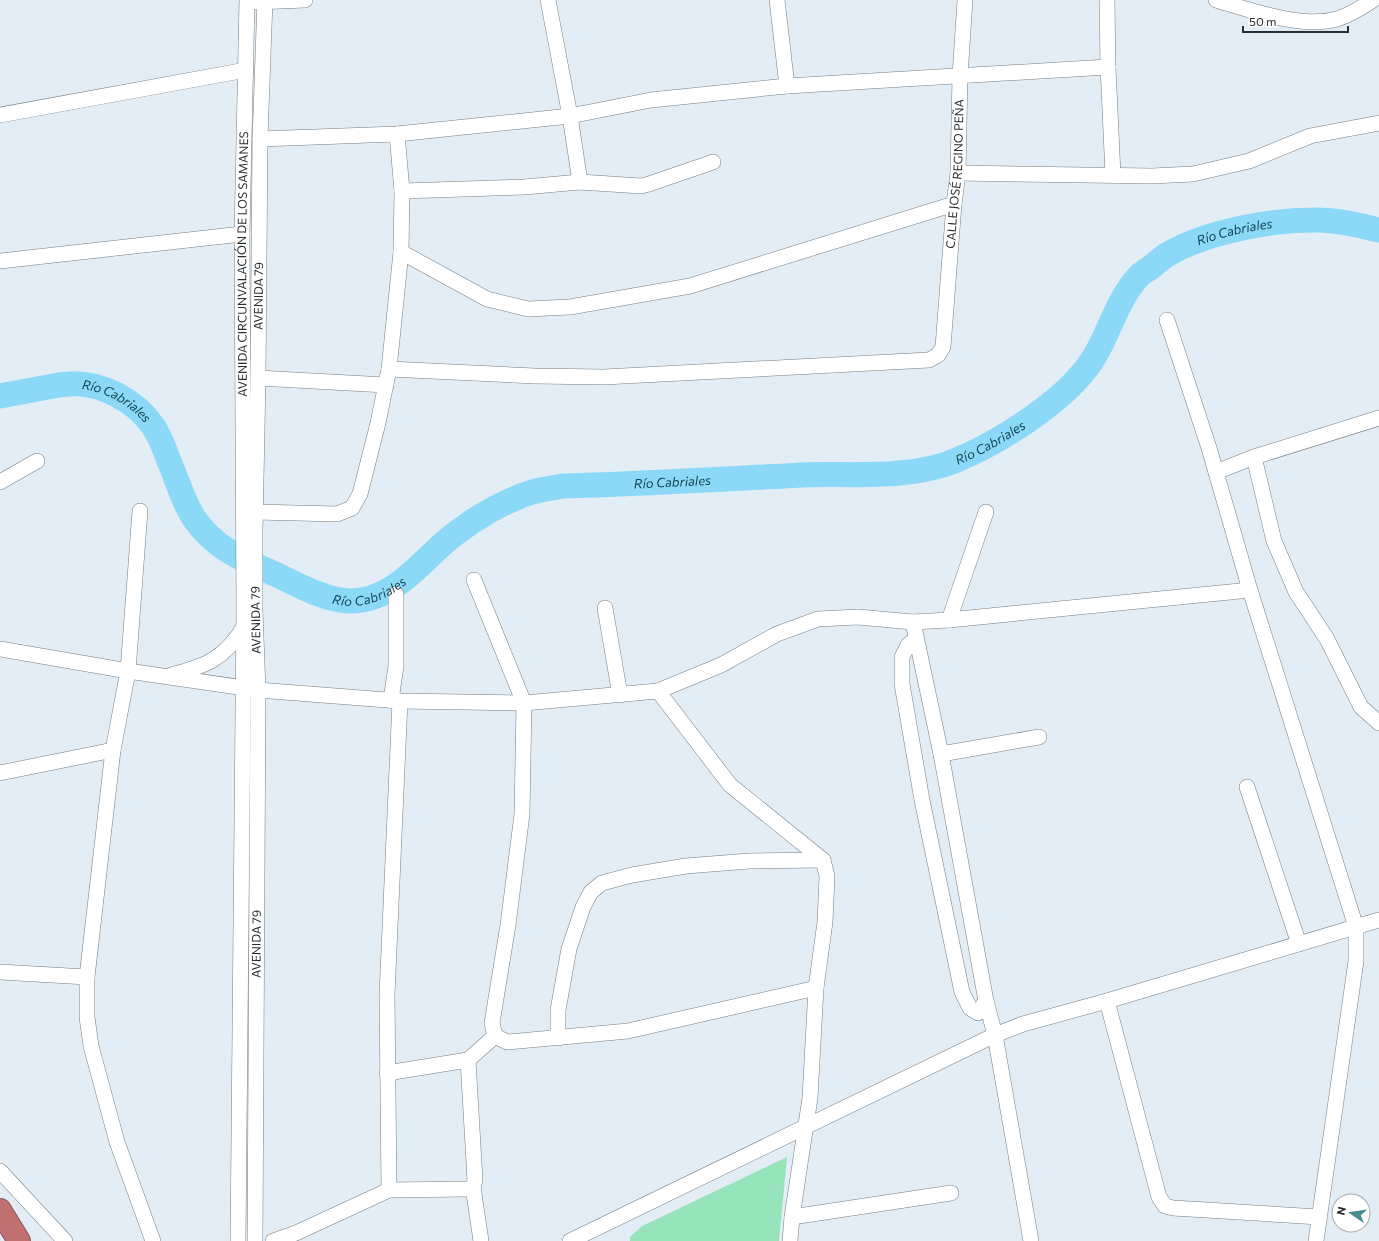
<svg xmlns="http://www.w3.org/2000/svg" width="1379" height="1241" font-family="Commissioner,sans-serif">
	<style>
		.park { fill: #96e3bc }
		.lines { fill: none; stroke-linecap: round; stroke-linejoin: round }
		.river { stroke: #8bd9f6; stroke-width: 25 }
		.minor-casing { stroke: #757f86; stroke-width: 16 }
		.highway-casing { stroke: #8c595a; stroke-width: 24 }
		.minor { stroke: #fff; stroke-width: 15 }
		.highway { stroke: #c07071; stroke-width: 22 }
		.labels { text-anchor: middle; stroke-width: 4; stroke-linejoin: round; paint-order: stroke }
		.street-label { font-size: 12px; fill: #2a2d30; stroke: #fff }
		.water-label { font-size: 13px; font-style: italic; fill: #164453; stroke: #fff }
	</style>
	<rect width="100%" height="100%" fill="#e3edf5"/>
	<path class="park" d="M787,1157l-8,84h-149v-4l12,-11z"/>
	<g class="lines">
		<path class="river" id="s1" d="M0,396c16,-3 32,-6 48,-9 7,-1 14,-3 21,-3 32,-2 66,16 84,42 7,10 12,24 16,35 8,18 15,44 27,60 22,30 49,39 81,54 21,10 48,25 72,26 41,1 68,-34 96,-59 8,-7 18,-14 28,-21 18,-12 38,-22 59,-29 10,-3 21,-4 31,-6 80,-2 159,-7 239,-11 50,-2 108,5 155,-15 45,-19 117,-64 140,-108 14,-25 22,-55 42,-76 3,-3 8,-6 11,-8 5,-4 10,-8 15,-12 39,-24 105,-36 150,-36 22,0 43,5 64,10"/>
		<defs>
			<g id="minor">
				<path d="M548,0l22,116 10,66"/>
				<path d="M777,0l10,86"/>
				<path d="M1107,0l1,67 5,108"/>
				<path d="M1216,0c33,10 87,29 121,19 13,-4 24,-11 36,-19"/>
				<path d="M256,2l49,-2"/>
				<path d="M0,115l246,-45"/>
				<path d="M260,139l137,-5 173,-18 81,-16 136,-14 321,-19"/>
				<path d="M958,173l194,3 41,-2 56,-13 61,-25 69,-13"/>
				<path d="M402,191l122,-4 56,-5 61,4 8,-2 64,-22"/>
				<path d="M401,252l86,47 41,10 42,-2 120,-21 264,-82"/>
				<path d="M0,261l242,-27"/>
				<path d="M1167,320l42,128 41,142 106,337v34l-40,280"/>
				<path id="s2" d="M389,369l146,7 69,1 325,-17 9,-5 5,-8 11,-143 4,-31 2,-97 5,-76"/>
				<path d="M258,378l128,7"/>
				<path d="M1254,457l20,84 22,51 31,47 34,68 18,16"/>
				<path d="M1216,472l38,-15 125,-39"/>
				<path d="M0,482l37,-21"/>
				<path d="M140,511l-12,160 -15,79 -26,227v40l4,29 26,96 36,99"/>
				<path d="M256,512l81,2 15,-6 8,-14 18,-71 11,-54 12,-117 1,-61 -5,-57"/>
				<path d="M474,580l50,123 -2,111 -14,111 -16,98 3,13"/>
				<path d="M605,608l15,87"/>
				<path d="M949,620l301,-30"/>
				<path d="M913,622l28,132 45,247 9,34 36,206"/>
				<path d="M916,639l-8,6 -6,12v27l20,116 40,192 8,16 8,5 8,-12"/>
				<path d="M0,649l128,22 130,19 142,11 124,2 134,-12 72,94 93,75 4,16 -2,46 -9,66 -6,110 -18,119 -2,24"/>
				<path d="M171,675c35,-9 53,-16 73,-48"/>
				<path d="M658,691l63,-26 56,-31 41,-15 40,-2 55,5 36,-2 37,-108"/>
				<path d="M391,700l5,-34v-72"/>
				<path d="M941,754l98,-17"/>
				<path d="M0,773l113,-23"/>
				<path d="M1247,787l52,157"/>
				<path d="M0,972l87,5"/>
				<path d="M1107,1001l52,196 6,9 8,2 146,9"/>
				<path d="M558,1038v-28l11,-61 14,-42 8,-15 11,-9 30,-8 54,-9 63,-5 74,-1"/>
				<path d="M387,1073l81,-13 27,-24 12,6 121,-11 188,-43"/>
				<path d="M0,1171l65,70"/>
				<path d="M473,1187l8,54"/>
				<path d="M389,1190l-2,-195 13,-294"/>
				<path d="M792,1217l159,-24"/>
				<path id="s3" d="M238,1241l6,-632 -2,-375 5,-234"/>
				<path id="s4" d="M255,1241l3,-551 -3,-79v-80l3,-153 2,-239 5,-139"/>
				<path d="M273,1241l23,-8 93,-43 79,-1 5,-2 2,-7 -7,-120"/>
				<path d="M570,1241l425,-206 28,-11 84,-23 272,-81"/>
			</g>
			<path id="highway" d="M0,1210l19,31"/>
		</defs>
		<use href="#minor" class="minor-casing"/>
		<use href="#highway" class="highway-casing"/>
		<use href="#minor" class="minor"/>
		<use href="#highway" class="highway"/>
	</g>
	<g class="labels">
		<g class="street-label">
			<text dy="4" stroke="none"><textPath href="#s2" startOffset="734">CALLE JOSÉ REGINO PEÑA</textPath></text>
			<text dy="4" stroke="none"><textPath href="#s3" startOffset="977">AVENIDA CIRCUNVALACIÓN DE LOS SAMANES</textPath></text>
			<text dy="4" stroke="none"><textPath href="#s4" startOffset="945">AVENIDA 79</textPath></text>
			<text transform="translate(256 620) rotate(-91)" y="4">AVENIDA 79</text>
			<text dy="4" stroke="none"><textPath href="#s4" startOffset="297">AVENIDA 79</textPath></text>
		</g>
		<g class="water-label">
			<text dy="5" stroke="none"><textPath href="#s1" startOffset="1466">Río Cabriales</textPath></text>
			<text dy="5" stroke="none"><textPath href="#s1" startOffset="122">Río Cabriales</textPath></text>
			<text dy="5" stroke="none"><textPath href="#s1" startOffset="1130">Río Cabriales</textPath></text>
			<text dy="5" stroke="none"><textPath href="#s1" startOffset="806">Río Cabriales</textPath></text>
			<text dy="5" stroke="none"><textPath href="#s1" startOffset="470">Río Cabriales</textPath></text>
		</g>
	</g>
	<g transform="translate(1351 1213) rotate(283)"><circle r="19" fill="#ffffff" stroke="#aaabac"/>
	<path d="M0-3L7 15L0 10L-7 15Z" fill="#458d90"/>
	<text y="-6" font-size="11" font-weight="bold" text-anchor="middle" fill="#2a2d30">N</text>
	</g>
	<path d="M1243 26v6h105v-6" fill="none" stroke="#2a2d30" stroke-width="2"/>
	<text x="1249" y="26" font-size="12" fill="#2a2d30" stroke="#ffffff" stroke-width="3" paint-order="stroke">50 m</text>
</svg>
